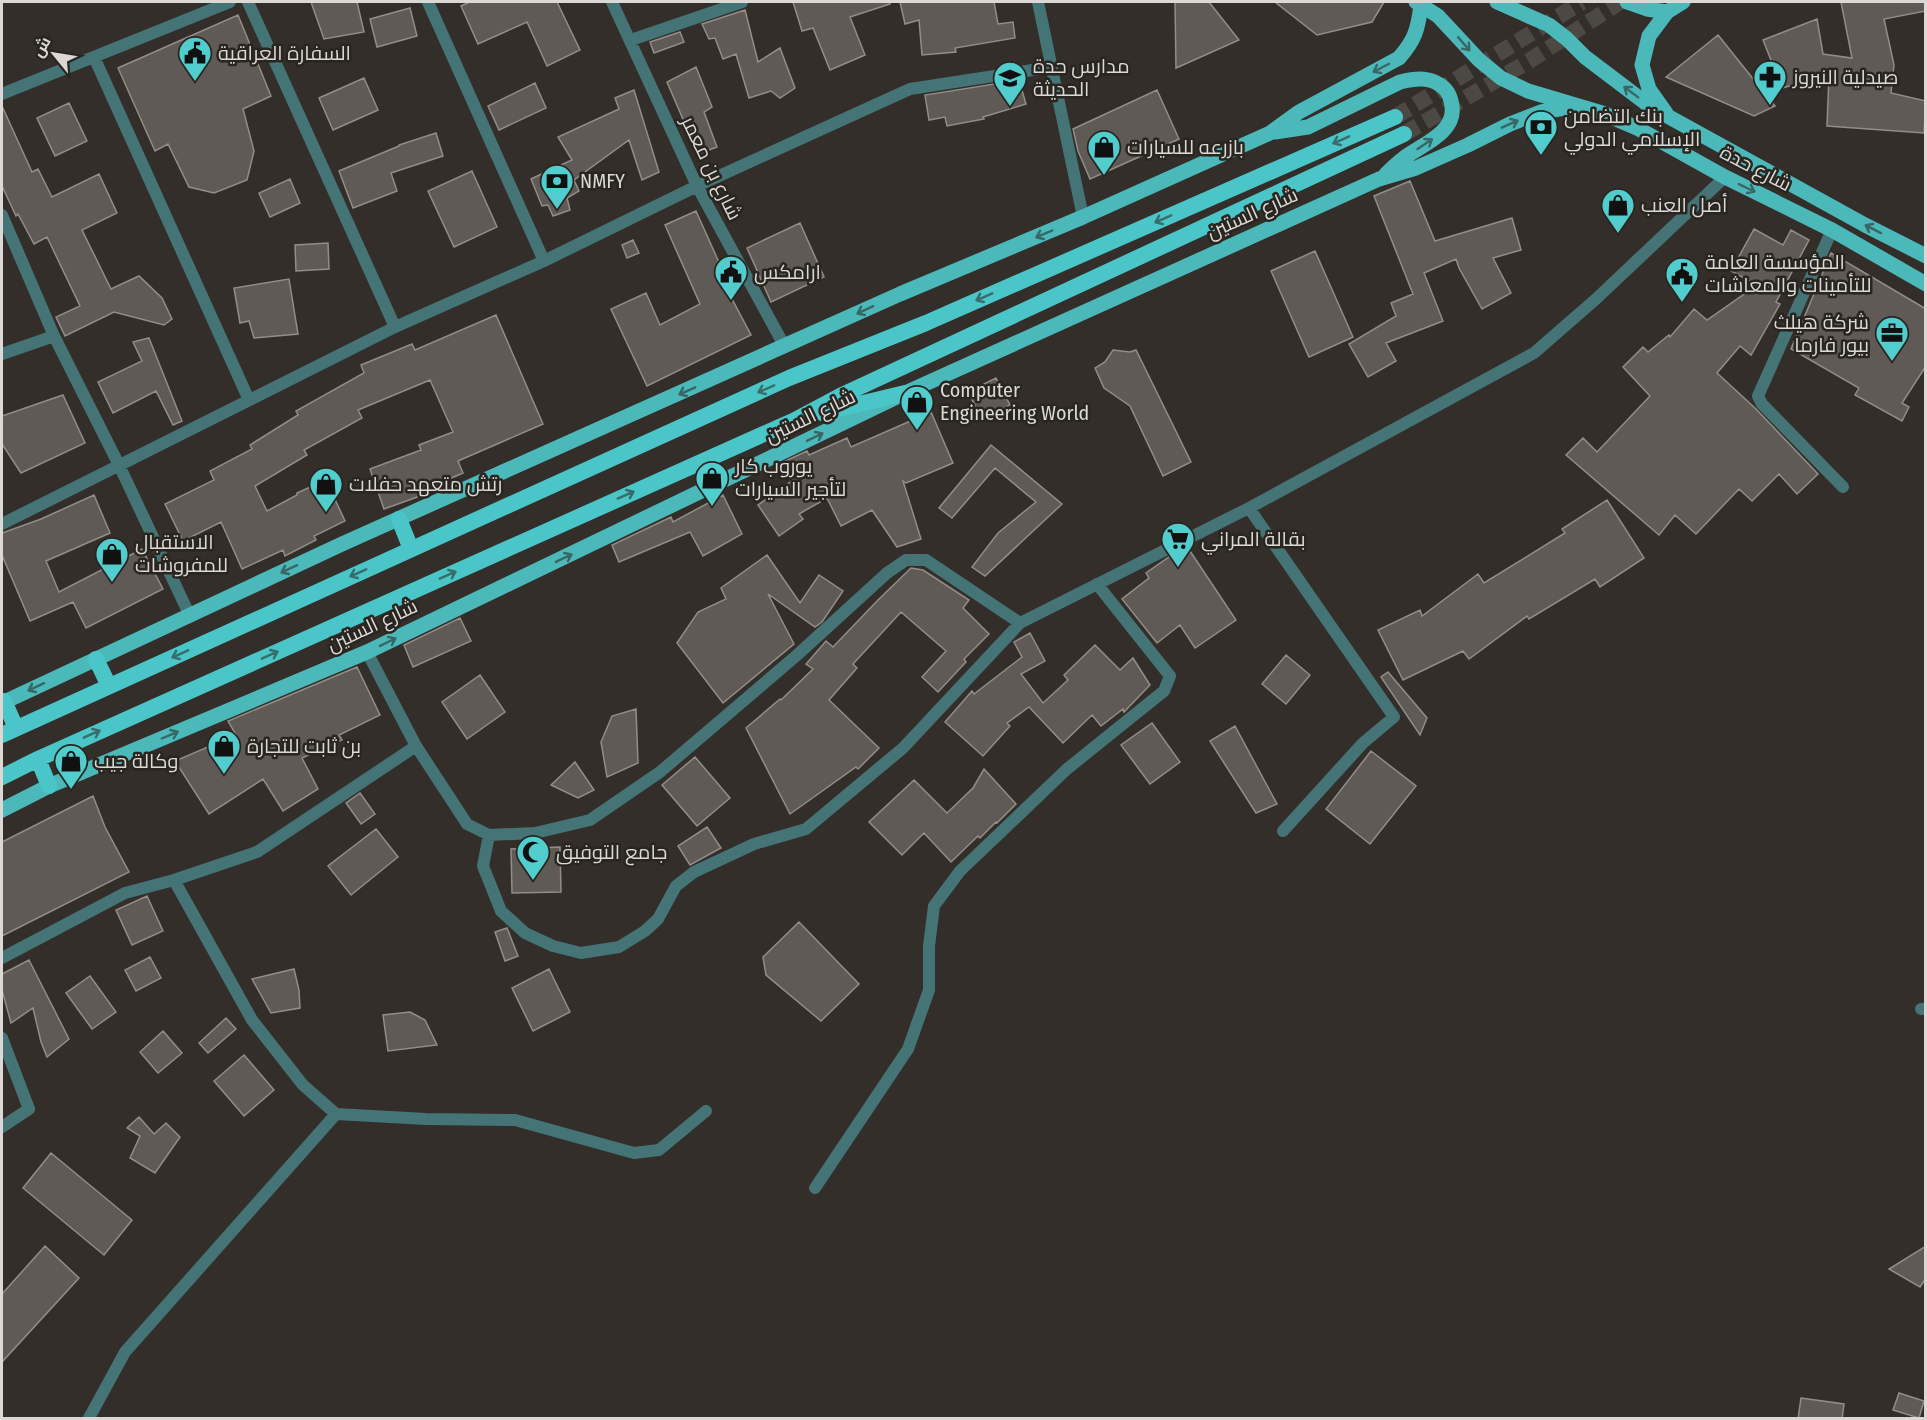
<svg xmlns="http://www.w3.org/2000/svg" width="1927" height="1420" font-family="'Fira Sans Condensed',Cairo,sans-serif">
	<style>
		.building { fill: #5f5a55; stroke: #938d88; stroke-width: 1.5 }
		.lines { fill: none; stroke-linecap: round; stroke-linejoin: round }
		.trunk-tunnel { stroke: #4c4844; stroke-width: 16; stroke-dasharray: 16 8; stroke-linecap: butt }
		.minor { stroke: #447475; stroke-width: 12 }
		.primary { stroke: #4bb8ba; stroke-width: 15 }
		.trunk { stroke: #4ac6c8; stroke-width: 16 }
		.oneway { stroke: #386765 }
		.oneway2 { stroke: #386d6c }
		.labels { text-anchor: middle; stroke-width: 5; stroke-linejoin: round; paint-order: stroke }
		.poi-label { font-size: 20px; fill: #dbd8d5; stroke: #292520; text-anchor: start }
		.street-label { font-size: 20px; fill: #dbd8d5; stroke: #292520 }
	</style>
	<rect width="100%" height="100%" fill="#332e2a"/>
	<path class="building" d="M311,2h46l7,30 -40,7z
		M470,2h87l23,48 -33,16 -20,-44 -49,22 -17,-38z
		M793,2h97v2l-40,13 15,38 -35,15 -17,-42 -11,3z
		M900,2h94l4,22 15,-2 2,16 -60,10 1,4 -34,3 -3,-35 -14,4z
		M1175,2h34l30,38 -63,28z
		M1275,2h109l-12,20 -55,13z
		M1841,2h85v9l-42,8 10,46 -3,28 35,8 -2,32 -97,-7 2,-51 -47,13 -19,-48 54,-21 6,35 29,4z
		M410,8l7,28 -40,11 -7,-28z
		M745,10l13,52 22,-14 15,40 -15,10 -9,-7 -22,7 -13,-44 -13,5 -8,-21 -6,1 -7,-15z
		M238,15l33,81 -28,13 11,42 -7,29 -33,13 -25,-6 -21,-43 -13,7 -37,-83z
		M680,32l4,10 -30,11 -4,-11z
		M1718,35l52,65 5,6 -21,10 -88,-39z
		M696,67l16,40 -8,5 13,35 -19,7 -31,-72z
		M364,78l14,32 -45,20 -14,-32z
		M1019,80l7,24 -43,13 1,2 -37,7 -2,-9 -16,3 -4,-25z
		M535,83l11,25 -47,22 -11,-24z
		M634,90l25,82 -17,8 -13,-40 -55,40 5,11 -12,7 3,12 -17,6 -5,-11 -6,1 -11,-27 41,-19 -14,-23 61,-28 -4,-11z
		M1157,90l22,49 -89,40 -12,-28 -5,-22z
		M69,103l18,38 -32,15 -18,-38z
		M2,106l30,66 6,-3 14,28 47,-23 18,39 -35,17 29,59 28,-13 23,22 10,21 -8,6 -50,-13 -49,24 -9,-19 24,-11 -33,-69 -13,7 -16,-30 -2,2 -14,-30z
		M436,133l7,23 -52,17 6,18 -44,17 -14,-37 60,-25v-1z
		M472,171l25,56 -43,20 -26,-56z
		M290,179l10,24 -30,14 -11,-24z
		M1410,181l25,60 77,-23 9,32 -28,8 18,35 -29,16 -23,-41 -3,-9 -32,14 19,48 -57,22 10,18 -28,16 -19,-33 47,-28 -5,-13 22,-9 -39,-98z
		M696,211l30,67 -4,2 29,55 -104,51 -36,-77 35,-16 14,32 40,-21 -35,-79z
		M800,223l24,54 -53,25 -24,-54z
		M1754,229l29,16 8,-15 18,10 -33,62 4,2 -29,51 -11,-9 -23,27 38,35 63,66 -21,20 -18,-20 -27,27 -13,-12 -43,45 -21,-19 -16,20 -93,-80 17,-17 14,14 53,-56 -27,-29 20,-20 5,5 21,-17 1,2 24,-28 13,11 50,-35 -26,-14z
		M633,240l6,13 -12,5 -5,-13z
		M328,243l1,26 -33,2 -1,-26z
		M1315,251l38,86 -44,20 -38,-86z
		M1831,253l95,56v57l-24,37 7,4 -7,14 -47,-26 4,-7 -68,-39z
		M289,279l9,55 -44,4 -5,-17 -9,2 -6,-35z
		M496,315l47,109 -85,37 5,12 -30,13 1,5 -50,18 -14,-40 51,-19 -2,-5 34,-13 -23,-52 -72,30 4,8 -58,32 3,5 -52,31 12,25 30,-16v-2l29,-13 19,41 -31,15 2,4 -31,16 -2,-6 -41,19 -21,-47 -38,19 -18,-37 49,-24 -4,-9 42,-22 -2,-4 48,-30 -2,-4 68,-38 -3,-8 51,-21 3,6z
		M149,338l33,83 -9,4 -17,-34 -43,22 -15,-31 44,-21 -9,-19z
		M1113,350l17,2 6,-2 55,112 -28,14 -33,-70 -26,-18 -9,-20 10,-6z
		M996,378l14,27 -28,14 -14,-27z
		M63,395l22,48 -64,30 -19,-29v-28z
		M931,412l22,51 -47,20 -3,-2 18,58 -24,8 -25,-37 -31,16 -14,-28 -28,16 4,5 -24,17 -21,-31 35,-25 -10,-18 24,-11 2,4 38,-17 4,9z
		M991,445l71,59 -77,72 -13,-9 26,-34 38,-31 -41,-34 -43,50 -13,-10z
		M94,495l16,38 -64,28 13,31 83,-43 21,40 -77,39 -13,-26 -43,19 -28,-66v-22l39,-14z
		M723,495l19,39 -39,22 -13,-24 -71,30 -7,-17 59,-28 2,5z
		M1607,500l37,58 -44,29 -5,-8 -66,40 -2,-3 -58,43 -6,-8 -60,29 -25,-50 42,-20 2,6 56,-42 6,9 81,-50 -3,-4z
		M1188,548l48,72 -41,28 -15,-23 -23,18 -35,-44 27,-21 -3,-5 23,-16z
		M767,555l33,48 19,-28 24,16 -21,31 -7,5 -47,-33 26,50 -71,59 -46,-60 21,-31 28,-13 -5,-11z
		M911,568l12,2 46,30 -6,8 26,26 -25,25 2,3 -28,30 -16,-15 24,-26 -45,-39 -48,52 4,4 -28,32 50,48 -21,21 -2,-2 -66,47 -44,-86 34,-29 1,1 32,-31 -7,-5 20,-23 7,6 45,-47z
		M460,618l11,23 -58,26 -9,-22z
		M1030,633l15,28 -24,13 22,29 25,-23 -4,-5 31,-30 25,25 13,-12 17,27 -26,27 -1,-3 -22,17 -9,-11 -29,28 -34,-36 -22,16 3,3 -27,30 -38,-34 27,-31 2,3 48,-37 -8,-15z
		M1286,655l24,20 -24,29 -24,-20z
		M357,667l23,48 -41,20 3,5 -40,18 16,31 -35,22 -20,-32 -54,35 -34,-53 61,-26 -8,-14z
		M1388,672l39,46 -7,17 -39,-58z
		M480,675l25,37 -38,27 -25,-37z
		M636,709l2,54 -31,14 -6,-35 11,-26z
		M1152,723l28,39 -30,22 -29,-39z
		M1235,726l42,78 -21,9 -46,-72z
		M1371,751l45,35 -46,58 -44,-35z
		M695,757l35,41 -33,28 -35,-41z
		M575,762l19,28 -16,8 -27,-13z
		M984,769l32,35 -19,19 -1,-1 -16,16 -2,-2 -27,26 -27,-29 -22,22 -33,-33 45,-42 33,33 26,-25z
		M360,793l15,21 -14,10 -15,-21z
		M93,796l12,31 24,45 -127,64v-94z
		M707,827l14,21 -31,17 -12,-19z
		M376,829l22,28 -47,38 -23,-29z
		M560,847l1,45 -49,1 -1,-44z
		M147,896l16,35 -31,14 -16,-35z
		M799,922l60,62 -38,37 -55,-46 -3,-18z
		M507,928l11,28 -13,5 -10,-29z
		M150,957l11,21 -25,13 -11,-21z
		M29,960l40,79 -22,18 -6,-15 -8,-34 -22,15 -9,-33v-16z
		M294,969l5,21 1,18 -29,5 -19,-34z
		M549,969l21,43 -37,19 -21,-43z
		M90,976l26,36 -24,17 -26,-36z
		M410,1012l15,8 12,25 -49,6 -5,-36z
		M226,1018l10,11 -28,24 -9,-10z
		M163,1031l19,22 -24,20 -18,-21z
		M244,1055l30,35 -30,26 -30,-35z
		M139,1117l15,17 12,-11 14,14 -25,36 -25,-15 10,-22 -13,-8z
		M51,1153l81,67 -28,35 -81,-67z
		M45,1246l34,32 -77,84v-68z
		M1926,1246v32l-6,9 -31,-18z
		M1899,1393l25,8 -5,17 -26,-8z
		M1801,1398l43,6 -2,15h-44z"/>
	<g class="lines">
		<path class="trunk-tunnel" d="M1395,117l187,-115
			M1404,134l125,-73 91,-59"/>
		<path class="minor" d="M248,2l147,325
			M428,2l116,259
			M612,2l85,184 88,161
			M1038,2l45,215
			M631,40l111,-38
			M94,57l155,343
			M2,94l228,-92
			M2,215l52,121 65,129 71,151
			M1832,230l-74,166 4,8 81,83
			M2,354l52,-18
			M1249,508l145,209 -31,26 -80,88
			M2,524l393,-197 149,-66 153,-75 213,-97 142,-22
			M367,652l49,94 51,78 22,11 46,-2 55,-13 70,-48 136,-116 91,-83 19,-13h20l94,63 229,-115 285,-155 62,-54 129,-122
			M489,835l-6,31 18,45 24,22 28,13 28,7 38,-6 26,-16 13,-12 18,-33 18,-14 60,-28 52,-15 97,-81 117,-125
			M174,880l78,140 51,65 33,29 90,5 89,1 119,33 25,-3 47,-39
			M2,958l123,-65 49,-13 83,-28 159,-106
			M1921,1009h5
			M2,1038l27,71 -27,18
			M815,1188l93,-139 21,-59v-44l5,-40 26,-35 107,-102 97,-78 6,-15 -73,-92
			M89,1418l36,-66 211,-238"/>
		<path class="primary" d="M1416,2l22,14 41,44 22,18 27,13 74,22 35,15 88,49 107,53 94,54
			M1497,2l52,23 18,14 18,18 66,50 214,118 61,31
			M1627,2l20,7 20,3
			M1666,113l-17,-24 -7,-24 7,-29 18,-24 16,-10
			M1275,132l33,-5 92,-45c16,-4 32,-6 45,7 4,4 6,10 7,17 4,27 -31,39 -48,52 -7,5 -12,10 -18,16
			M2,703l340,-159 558,-250 183,-77 187,-84 29,-21 100,-54c16,-18 19,-29 22,-53
			M2,810l47,-24 318,-134 538,-259 474,-214 37,-11 52,-23 42,-21 31,-12 36,-6"/>
		<path class="trunk" d="M822,413l83,-20
			M399,519l12,30
			M96,659l13,27
			M4,701l12,27
			M2,735l787,-357 137,-55 469,-206
			M38,759l11,27
			M2,777l36,-18 757,-339 45,-24 564,-262"/>
	</g>
	<defs><path id="oneway-shaft" d="M-6 0H5M1.5-3L5.5 0L1.5 3" fill="none" stroke-width="1.6" stroke-linecap="round" stroke-linejoin="round" transform="scale(1.5)"/></defs>
	<g class="oneway">
		<use href="#oneway-shaft" transform="translate(1464 44) rotate(49)"/>
		<use href="#oneway-shaft" transform="translate(1381 68) rotate(152)"/>
		<use href="#oneway-shaft" transform="translate(1631 92) rotate(-143)"/>
		<use href="#oneway-shaft" transform="translate(1510 124) rotate(-24)"/>
		<use href="#oneway-shaft" transform="translate(1425 144) rotate(-34)"/>
		<use href="#oneway-shaft" transform="translate(1747 188) rotate(26)"/>
		<use href="#oneway-shaft" transform="translate(1873 229) rotate(-153)"/>
		<use href="#oneway-shaft" transform="translate(1044 234) rotate(157)"/>
		<use href="#oneway-shaft" transform="translate(865 310) rotate(155)"/>
		<use href="#oneway-shaft" transform="translate(687 391) rotate(156)"/>
		<use href="#oneway-shaft" transform="translate(815 437) rotate(-26)"/>
		<use href="#oneway-shaft" transform="translate(564 558) rotate(-26)"/>
		<use href="#oneway-shaft" transform="translate(289 569) rotate(155)"/>
		<use href="#oneway-shaft" transform="translate(388 642) rotate(-26)"/>
		<use href="#oneway-shaft" transform="translate(36 687) rotate(155)"/>
		<use href="#oneway-shaft" transform="translate(170 735) rotate(-23)"/>
	</g>
	<g class="oneway2">
		<use href="#oneway-shaft" transform="translate(1341 140) rotate(156)"/>
		<use href="#oneway-shaft" transform="translate(1163 219) rotate(156)"/>
		<use href="#oneway-shaft" transform="translate(984 297) rotate(156)"/>
		<use href="#oneway-shaft" transform="translate(766 389) rotate(156)"/>
		<use href="#oneway-shaft" transform="translate(626 495) rotate(-24)"/>
		<use href="#oneway-shaft" transform="translate(358 573) rotate(156)"/>
		<use href="#oneway-shaft" transform="translate(448 575) rotate(-24)"/>
		<use href="#oneway-shaft" transform="translate(180 654) rotate(156)"/>
		<use href="#oneway-shaft" transform="translate(270 655) rotate(-24)"/>
		<use href="#oneway-shaft" transform="translate(92 734) rotate(-24)"/>
	</g>
	<defs>
		<symbol id="civic-pin" viewBox="-11 -11 22 30"><path d="M0 17L-7.5 6A9.5 9.5 0 1 1 7.5 6Z" fill="#52cdce" stroke="#292520"/><path d="M-.6-6.5H3V-4.5H.6V-3L4-1V1h2V6H-6V1h2V-1L-.6-3ZM-1.2 2.5V6h2.4V2.5Z" fill="#111"/></symbol>
		<symbol id="pharmacy-pin" viewBox="-11 -11 22 30"><path d="M0 17L-7.5 6A9.5 9.5 0 1 1 7.5 6Z" fill="#52cdce" stroke="#292520"/><path d="M-2-6h4v4h4v4h-4v4h-4v-4h-4v-4h4Z" fill="#111"/></symbol>
		<symbol id="school-pin" viewBox="-11 -11 22 30"><path d="M0 17L-7.5 6A9.5 9.5 0 1 1 7.5 6Z" fill="#52cdce" stroke="#292520"/><path d="M0-5L7-2L0 1L-7-2ZM-4 1L0 2.5L4 1V4Q0 6-4 4Z" fill="#111"/></symbol>
		<symbol id="bank-pin" viewBox="-11 -11 22 30"><path d="M0 17L-7.5 6A9.5 9.5 0 1 1 7.5 6Z" fill="#52cdce" stroke="#292520"/><path d="M-6-4H6V4H-6ZM0-2.3a2.3 2.3 0 1 0 0 4.6a2.3 2.3 0 1 0 0-4.6Z" fill="#111"/></symbol>
		<symbol id="shop-pin" viewBox="-11 -11 22 30"><path d="M0 17L-7.5 6A9.5 9.5 0 1 1 7.5 6Z" fill="#52cdce" stroke="#292520"/><path d="M-5-2.5h2.3a2.7 3.5 0 0 1 5.4 0H5L5.5 6h-11ZM-1.5-2.5h3a1.5 2.3 0 0 0-3 0Z" fill="#111"/></symbol>
		<symbol id="office-pin" viewBox="-11 -11 22 30"><path d="M0 17L-7.5 6A9.5 9.5 0 1 1 7.5 6Z" fill="#52cdce" stroke="#292520"/><path d="M-6-3h4V-5.5h4V-3h4V5H-6ZM-1-4.5V-3h2v-1.5ZM-6 0V1H6V0Z" fill="#111"/></symbol>
		<symbol id="supermarket-pin" viewBox="-11 -11 22 30"><path d="M0 17L-7.5 6A9.5 9.5 0 1 1 7.5 6Z" fill="#52cdce" stroke="#292520"/><path d="M-6-5.5h2.5l.6 2H6L4.5 2H-2.5L-4.4-4H-6ZM-1.5 3.2a1.3 1.3 0 1 0 .1 0ZM3 3.2a1.3 1.3 0 1 0 .1 0Z" fill="#111"/></symbol>
		<symbol id="mosque-pin" viewBox="-11 -11 22 30"><path d="M0 17L-7.5 6A9.5 9.5 0 1 1 7.5 6Z" fill="#52cdce" stroke="#292520"/><path d="M3.5-4.9A6 6 0 1 0 3.5 4.9A5 5 0 1 1 3.5-4.9Z" fill="#111"/></symbol>
	</defs>
	<g fill-rule="evenodd">
		<use href="#civic-pin" x="176" y="34" width="38" height="52"/>
		<use href="#pharmacy-pin" x="1751" y="58" width="38" height="52"/>
		<use href="#school-pin" x="991" y="59" width="38" height="52"/>
		<use href="#bank-pin" x="1522" y="108" width="38" height="52"/>
		<use href="#shop-pin" x="1085" y="128" width="38" height="52"/>
		<use href="#bank-pin" x="538" y="162" width="38" height="52"/>
		<use href="#shop-pin" x="1599" y="186" width="38" height="52"/>
		<use href="#civic-pin" x="712" y="253" width="38" height="52"/>
		<use href="#civic-pin" x="1663" y="255" width="38" height="52"/>
		<use href="#office-pin" x="1873" y="314" width="38" height="52"/>
		<use href="#shop-pin" x="898" y="383" width="38" height="52"/>
		<use href="#shop-pin" x="693" y="459" width="38" height="52"/>
		<use href="#shop-pin" x="307" y="465" width="38" height="52"/>
		<use href="#supermarket-pin" x="1159" y="520" width="38" height="52"/>
		<use href="#shop-pin" x="93" y="535" width="38" height="52"/>
		<use href="#shop-pin" x="205" y="727" width="38" height="52"/>
		<use href="#shop-pin" x="52" y="742" width="38" height="52"/>
		<use href="#mosque-pin" x="514" y="833" width="38" height="52"/>
	</g>
	<g class="labels">
		<g class="poi-label">
			<text x="218" y="60">السفارة العراقية</text>
			<text x="1033" y="73">مدارس حدة<tspan x="1033" dy="23">الحديثة</tspan></text>
			<text x="1793" y="84">صيدلية النيروز</text>
			<text x="1564" y="123">بنك التضامن<tspan x="1564" dy="23">الإسلامي الدولي</tspan></text>
			<text x="1127" y="154">بازرعه للسيارات</text>
			<text x="580" y="188">NMFY</text>
			<text x="1641" y="212">أصل العنب</text>
			<text x="1705" y="269">المؤسسة العامة<tspan x="1705" dy="23">للتأمينات والمعاشات</tspan></text>
			<text x="754" y="279">ارامكس</text>
			<text x="1869" y="329" text-anchor="end">شركة هيلث<tspan x="1869" dy="23">بيور فارما</tspan></text>
			<text x="940" y="397">Computer<tspan x="940" dy="23">Engineering World</tspan></text>
			<text x="735" y="473">يوروب كار<tspan x="735" dy="23">لتأجير السيارات</tspan></text>
			<text x="349" y="491">رتش متعهد حفلات</text>
			<text x="1201" y="546">بقالة المراني</text>
			<text x="135" y="549">الاستقبال<tspan x="135" dy="23">للمفروشات</tspan></text>
			<text x="247" y="753">بن ثابت للتجارة</text>
			<text x="94" y="768">وكالة جيب</text>
			<text x="556" y="859">جامع التوفيق</text>
		</g>
		<g class="street-label">
			<text transform="translate(712 168) rotate(64)" y="7">شارع بن معمر</text>
			<text transform="translate(1756 168) rotate(27)" y="7">شارع حدة</text>
			<text transform="translate(1252 213) rotate(-24)" y="7">شارع الستين</text>
			<text transform="translate(810 416) rotate(-26)" y="7">شارع الستين</text>
			<text transform="translate(372 625) rotate(-25)" y="7">شارع الستين</text>
		</g>
	</g>
	<rect width="1927" height="1420" fill="none" stroke="#dbd8d5" stroke-width="6"/>
	<g transform="translate(54 54) rotate(300)" stroke="#292520" stroke-width="4.5" paint-order="stroke">
	<path d="M0-4.5L10 22L0 15L-10 22Z" fill="#dbd8d5"/>
	<text y="-9" font-size="16" font-weight="bold" text-anchor="middle" fill="#dbd8d5">ش</text>
	</g>
</svg>
